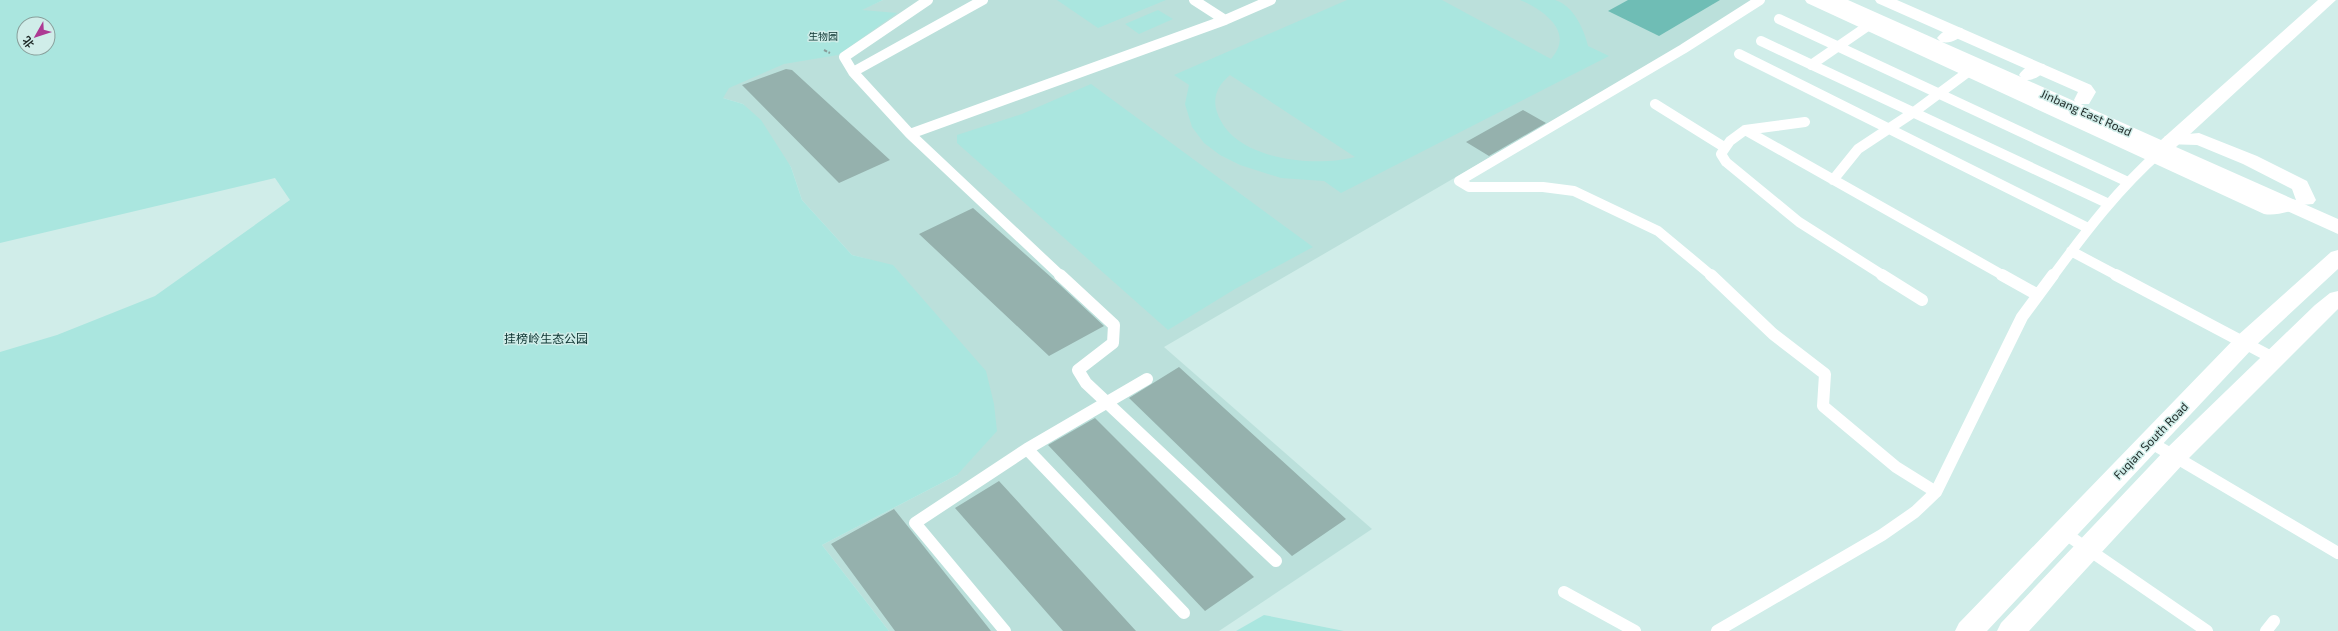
<svg xmlns="http://www.w3.org/2000/svg" width="2338" height="631" font-family="'Exo 2','Noto Sans SC',sans-serif">
	<style>
		.built { fill: #bbe0db }
		.green { fill: #aae6df; fill-rule: evenodd }
		.water { fill: #6fbdb5 }
		.building { fill: #95b1ad }
		.lines { fill: none; stroke-linecap: round; stroke-linejoin: round }
		.path { stroke: #889d9a; stroke-width: 2; stroke-dasharray: 3.5 1.5; stroke-linecap: butt }
		.lane-far1 { stroke: #fff; stroke-width: 10 }
		.lane { stroke: #fff; stroke-width: 12 }
		.street { fill: #fff; fill-rule: evenodd }
		.secondary { fill: #fff; fill-rule: evenodd }
		.labels { text-anchor: middle; stroke-width: 3; stroke-linejoin: round; paint-order: stroke }
		.far-park-label { font-size: 10px; fill: #0b3330; stroke: #d0ede9 }
		.street-label { font-size: 12px; fill: #1e2927; stroke: #d0ede9 }
		.park-label { font-size: 12px; fill: #0b3330; stroke: #d0ede9 }
	</style>
	<rect width="100%" height="100%" fill="#d0ede9"/>
	<path class="built" d="M883,0h877l-596,347 208,182 -153,102h-330l-67,-86 135,-70 -64,-209 -41,-11 -50,-55 -11,-33 -48,-63 -20,-6 -24,-17z"/>
	<path class="green" d="M0,0h883l-21,10 35,3 -59,42 -54,9 -55,24 -6,10 20,6 18,16 30,47 11,33 50,55 41,10 93,106 8,33 3,27 -40,44 -135,70 67,86h-889v-279l57,-17 98,-39 135,-96 -15,-22 -275,65zM24,24h24v24h-24z
		M1057,0h109l-68,28z
		M1347,0h95l109,59c3,-4 7,-9 8,-14 6,-21 -23,-39 -39,-45 11,0 25,0 35,0 18,5 29,29 33,46l21,10 -268,137 -17,-12 -43,-3 -41,-13 -20,-10 -16,-12 -12,-16 -7,-23 4,-19 -15,-10zM1230,75l125,82c-41,11 -123,3 -138,-45 -5,-15 1,-27 13,-37z
		M1158,10l15,9 -34,15 -14,-10z
		M1091,84l222,163 -78,42 -67,41 -211,-187v-8l65,-21z
		M1264,615l80,16h-108z"/>
	<path class="water" d="M1628,0h92l-61,36 -51,-25z"/>
	<path class="building" d="M786,69l6,1 98,90 -51,23 -97,-98z
		M1523,110l23,13 -57,33 -23,-14z
		M973,208l87,77 44,41 -55,30 -130,-122z
		M1179,367l167,152 -54,37 -163,-158z
		M1095,418l159,159 -49,34 -157,-166z
		M999,481l137,150h-73l-108,-123z
		M894,509l97,122h-96l-64,-87z"/>
	<g class="lines">
		<path class="path" d="M824,50l6,3"/>
		<path class="lane-far1" d="M928,0l-84,57 9,15 57,62 151,142
			M1194,0l31,20
			M1779,19l349,163
			M1761,41l348,163
			M1739,54l349,174
			M1811,65l64,-44
			M853,72l130,-72
			M1655,104l69,43
			M1745,130l60,-8
			M910,134l315,-114 46,-20
			M1833,180l25,-31 56,-37 62,-46
			M2071,251l47,25
			M1712,276l-54,-45 -84,-40 -31,-4h-74l-10,-6 224,-132 77,-49
			M1884,276l-85,-54 -73,-60 -5,-8 9,-13 15,-11 259,146
			M2053,276c33,-45 66,-88 108,-125"/>
		<path class="lane" d="M1060,275l54,50 -1,18 -35,27 8,13 190,178
			M1711,275l62,59 52,40 -2,32 73,61 40,25
			M1882,275l40,25
			M2002,275l36,20
			M2116,275l157,83
			M2150,442l188,111
			M1027,449l157,164
			M2063,532l144,99
			M1564,592l71,39
			M1005,631l-90,-108 112,-74 120,-70
			M1717,631l165,-96 33,-23 21,-20 86,-175 31,-42
			M2266,631l8,-10"/>
		<path class="street" d="M1805,0h22l446,202 18,-3 5,1 -4,-11 -49,-25 -46,-19 -32,-1 -2,-4 2,-4 34,-3 58,23 50,25 9,19 -3,4 -12,1 -3,4c-11,3 -23,7 -34,5l-457,-211z
			M1875,0h22l194,85 5,7 -7,12h-12l-3,-4 4,-8 -201,-89z"/>
		<path class="secondary" d="M1826,0h22l92,41 -3,-3c6,-8 16,-12 25,-10l3,4c-5,7 -15,12 -23,10l79,35 -2,-2c6,-9 15,-13 25,-11l3,4c-5,7 -12,12 -20,12l134,60 157,-140h18l-160,147 162,72v15l-510,-231z
			M2338,250v19l-85,79 -266,283h-32l4,-8 278,-287 94,-84z
			M2338,291v18l-154,154 -155,168h-32l4,-8 165,-174 149,-144 15,-12z"/>
	</g>
	<g class="labels">
		<g class="far-park-label">
			<text x="823" y="40">生物园</text>
		</g>
		<g class="street-label">
			<text transform="translate(2086 113) rotate(24)" y="4">Jinbang East Road</text>
			<text transform="translate(2151 441) rotate(-46)" y="4">Fuqian South Road</text>
		</g>
		<g class="park-label">
			<text x="546" y="343">挂榜岭生态公园</text>
		</g>
	</g>
	<g transform="translate(36 36) rotate(231)"><circle r="19" fill="#d0ede9" stroke="#899f9b"/>
	<path d="M0-3L7 15L0 10L-7 15Z" fill="#ad3a93"/>
	<text y="-6" font-size="11" font-weight="bold" text-anchor="middle" fill="#1e2927">北</text>
	</g>
</svg>
